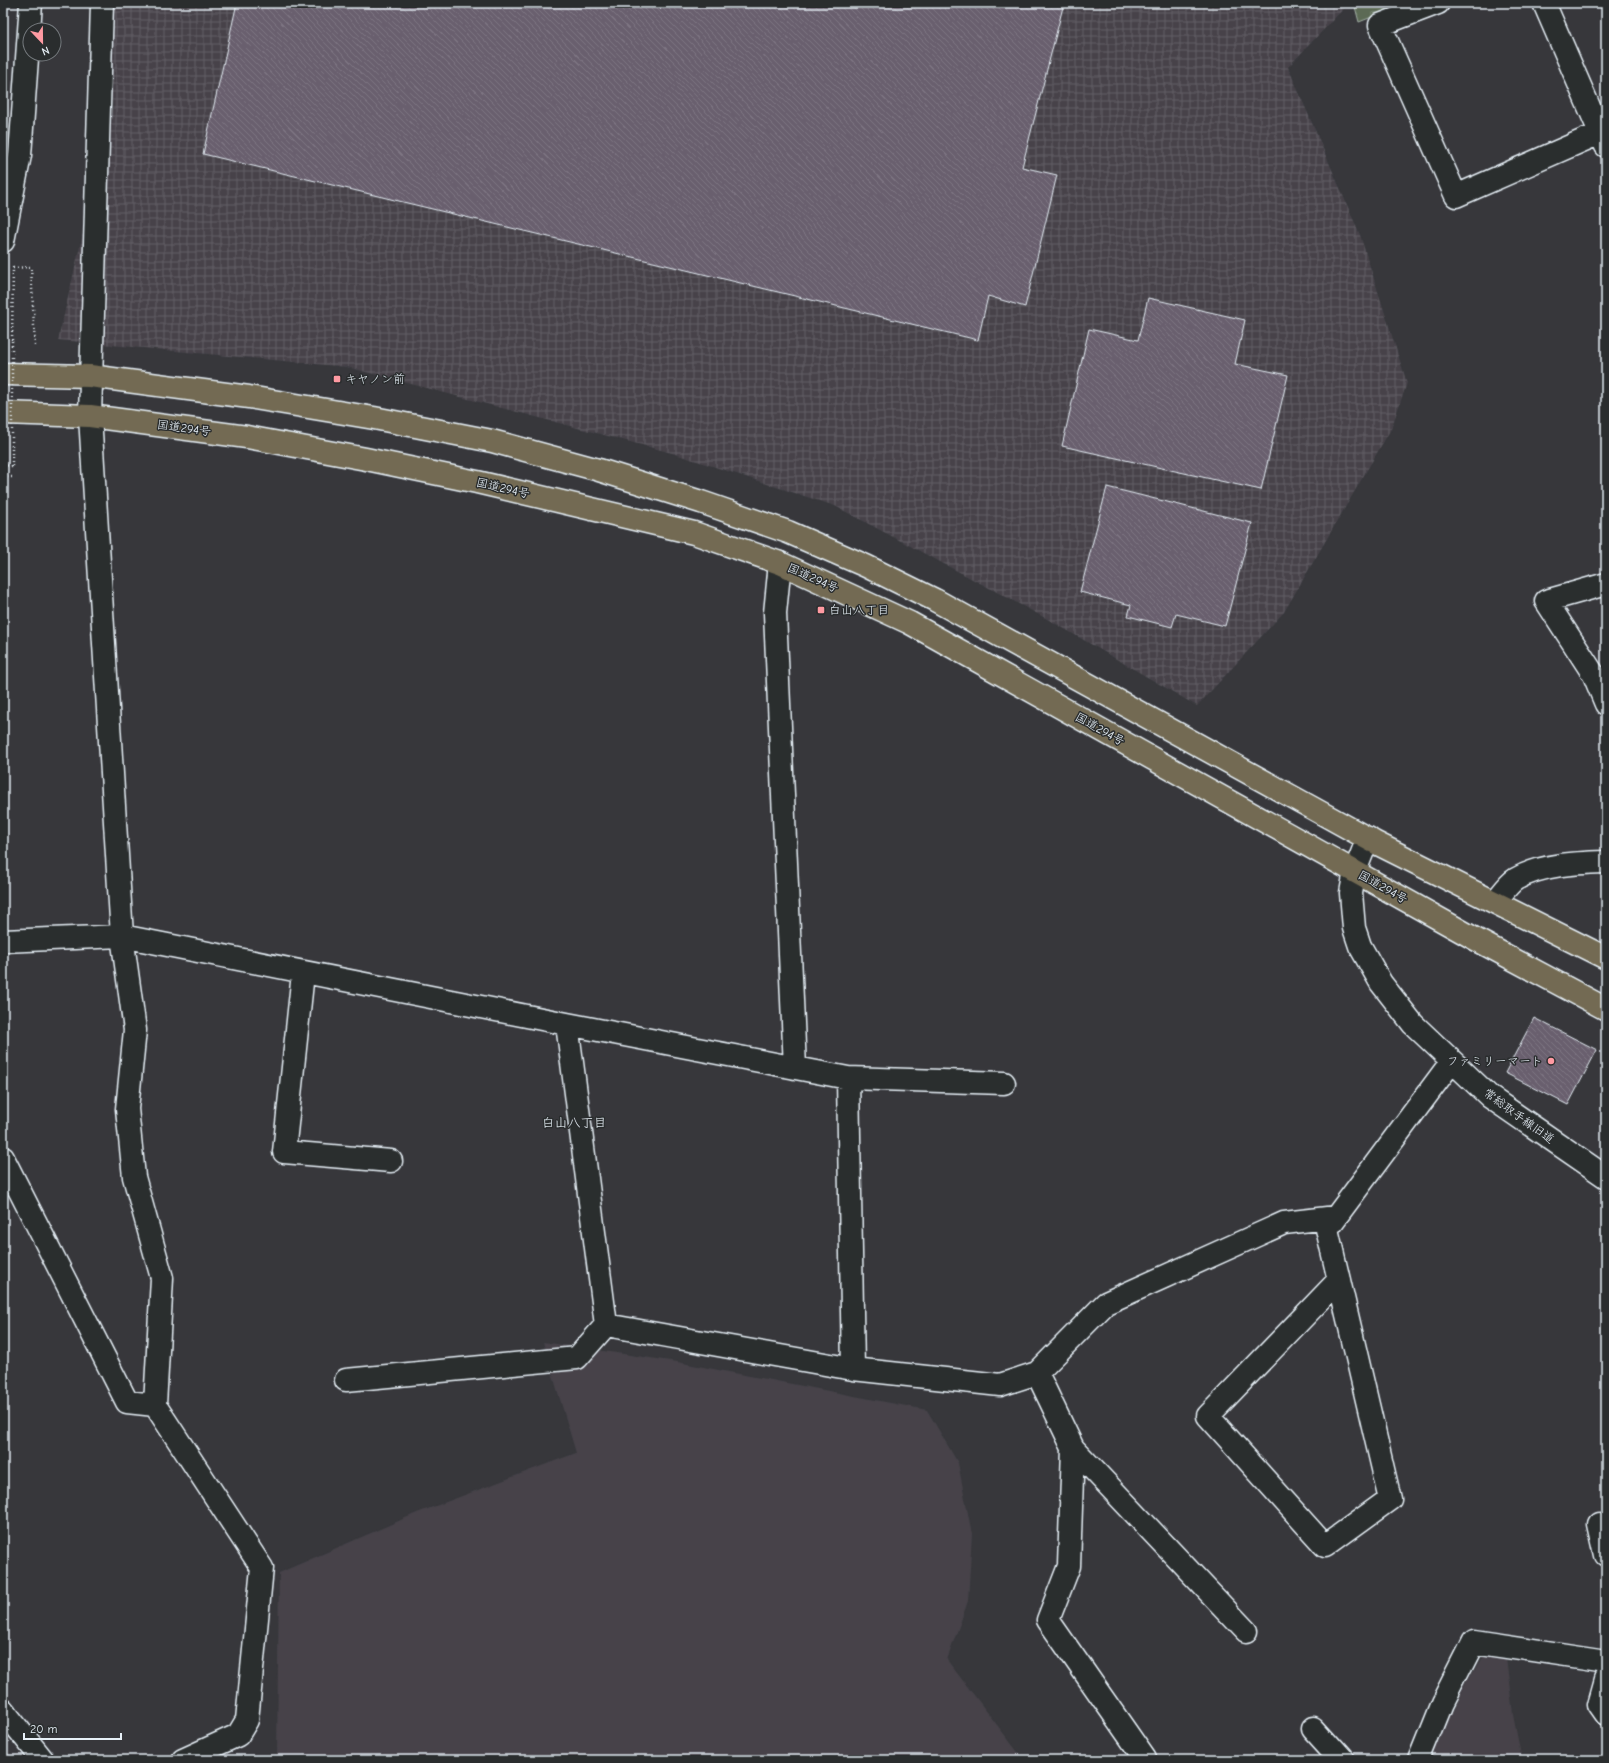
<svg xmlns="http://www.w3.org/2000/svg" width="1609" height="1763" font-family="'Comic Neue','Klee One',sans-serif">
	<style>
		.built { fill: #46434a }
		.industrial { fill: url(#industrial-grid) }
		.park { fill: url(#park-crowns); stroke: #a2aea6 }
		.building { fill: url(#building-back-hatch); stroke: #e8f1f8 }
		.lines { fill: none; stroke-linecap: round; stroke-linejoin: round }
		.minor-casing { stroke: #e8f1f8; stroke-width: 25 }
		.highway-casing { stroke: #e8f1f8; stroke-width: 25 }
		.path { stroke: #e8f1f8; stroke-width: 2.5; stroke-dasharray: 1 3; stroke-linecap: butt }
		.minor { stroke: #2a2d2e; stroke-width: 22 }
		.highway { stroke: #736b52; stroke-width: 22 }
		.path-bridge { stroke: #e8f1f8; stroke-width: 2.5; stroke-dasharray: 1 3; stroke-linecap: butt }
		.poi-dot { fill: #ff9aa2; stroke: #2a2d2e; stroke-width: 1.5 }
		.labels { text-anchor: middle; stroke-width: 3; stroke-linejoin: round; paint-order: stroke }
		.poi-label { font-size: 12px; fill: #e8f1f8; stroke: #2a2d2e; text-anchor: start }
		.street-label { font-size: 12px; fill: #e8f1f8; stroke: #2a2d2e }
		.neighbourhood-label { font-size: 13px; fill: #e8f1f8; stroke: #2a2d2e }
	</style>
	<defs>
		<pattern id="industrial-grid" width="8" height="8" patternUnits="userSpaceOnUse"><rect width="8" height="8" fill="#46434a"/><path d="M0 4h8M4 0v8" fill="none" stroke="#615f65"/></pattern>
		<pattern id="park-crowns" width="20" height="18" patternUnits="userSpaceOnUse"><rect width="20" height="18" fill="#5c6b54"/><path d="M2 6a3 3 0 1 1 6 0M12 15a3 3 0 1 1 6 0" fill="none" stroke="#73816d"/></pattern>
		<pattern id="building-back-hatch" width="6" height="6" patternUnits="userSpaceOnUse"><rect width="6" height="6" fill="#695f6e"/><path d="M-1 5l2 2M0 0l6 6M5-1l2 2" fill="none" stroke="#7e7683"/></pattern>
	</defs>
	<rect width="100%" height="100%" fill="#37373b"/>
	<filter id="ink" filterUnits="userSpaceOnUse"><feTurbulence type="fractalNoise" baseFrequency=".025" numOctaves="2"/><feDisplacementMap in="SourceGraphic" scale="8" xChannelSelector="R" yChannelSelector="G"/><feConvolveMatrix kernelMatrix="1 2 1 2 8 2 1 2 1" color-interpolation-filters="sRGB"/></filter>
	<g filter="url(#ink)">
		<path class="built" d="M543,1342l134,20 250,48 31,53 14,71 -4,67 -21,59 77,100h-755l8,-4 2,-183 138,-60 159,-60z
			M1483,1654l23,3 7,58 9,45h-94l38,-76z"/>
		<path class="industrial" d="M100,3h1249l-61,64 72,168 47,148 -16,46 -107,183 -87,94 -146,-85 -216,-115 -163,-53 -325,-86 -289,-27 55,-234z"/>
		<path class="park" d="M1354,3h54l-49,19z"/>
		<path class="building" d="M237,3h827l-42,164 35,8 -32,132 -37,-11 -10,44 -775,-186z
			M1148,298l97,22 -10,44 53,11 -27,115 -199,-44 27,-117 49,11z
			M1107,487l145,36 -27,103 -49,-12 -4,13 -44,-11 3,-11 -51,-13z
			M1534,1018l63,32 -29,55 -63,-32z"/>
		<g class="lines">
			<defs>
				<path id="minor" d="M102,3l-12,413 32,520 13,94 -8,79 7,68 28,101 -7,127 107,163 -15,152 -9,15 -55,25
					M1438,3l-58,22 76,171 144,-63
					M1544,3l62,143
					M3,241l17,-86 11,-152
					M780,563l-5,50 20,455
					M1606,584l-60,17 48,74 12,29
					M1368,838l-13,33 -4,22 3,35 6,18 21,37 32,41 77,73 116,80
					M1495,902c6,-7 13,-18 21,-23 26,-15 60,-16 90,-17
					M3,941l119,-5 445,88
					M303,973l-19,179 107,9
					M848,1078l5,291 147,16 37,-12
					M3,1158l124,244 28,3
					M1339,1280l-131,136 117,130 65,-47 -63,-270 125,-168
					M853,1369l-247,-44 -39,-301 281,54 156,5
					M346,1380l231,-22 29,-33
					M1073,1448l-4,118 -21,54 97,139
					M1599,1524l7,31
					M1246,1631l-173,-183 -36,-75 69,-70 178,-80 52,-6
					M1606,1679l-7,25 7,10
					M3,1710l40,50
					M1313,1729l28,31
					M1419,1760l23,-57 31,-61 133,20"/>
				<path id="highway" d="M3,374l87,2 159,21 125,21 118,23 107,29 102,32 87,30 78,34 69,34 439,242 232,116
					M3,413l87,3 157,21 119,22 111,23 217,51 86,30 130,60 567,317 129,69"/>
			</defs>
			<use href="#minor" class="minor-casing"/>
			<use href="#highway" class="highway-casing"/>
			<path class="path" d="M12,340l1,-72 18,-1 4,79
				M3,465l9,1
				M3,477h10"/>
			<use href="#minor" class="minor"/>
			<use href="#highway" class="highway"/>
			<path class="path-bridge" d="M12,466v-126"/>
		</g>
	</g>
	<g class="poi-dot">
		<rect x="333" y="375" width="8" height="8" rx="2"/>
		<rect x="817" y="606" width="8" height="8" rx="2"/>
		<circle cx="1551" cy="1061" r="4"/>
	</g>
	<g class="labels">
		<g class="poi-label">
			<text x="345" y="383">キヤノン前</text>
			<text x="829" y="614">白山八丁目</text>
			<text x="1543" y="1065" text-anchor="end">ファミリーマート</text>
		</g>
		<g class="street-label">
			<text transform="translate(184 428) rotate(8)" y="4">国道294号</text>
			<text transform="translate(503 488) rotate(13)" y="4">国道294号</text>
			<text transform="translate(813 578) rotate(24)" y="4">国道294号</text>
			<text transform="translate(1100 729) rotate(29)" y="4">国道294号</text>
			<text transform="translate(1383 887) rotate(29)" y="4">国道294号</text>
			<text transform="translate(1519 1116) rotate(36)" y="4">常総取手線旧道</text>
		</g>
		<g class="neighbourhood-label">
			<text x="574" y="1127">白山八丁目</text>
		</g>
	</g>
	<rect width="1609" height="1763" fill="none" stroke="#2a2d2e" stroke-width="16"/>
	<rect x="8" y="8" width="1593" height="1747" fill="none" stroke="#e8f1f8" stroke-width="1.5" filter="url(#ink)"/>
	<g transform="translate(42 42) rotate(158)"><circle r="19" fill="#2a2d2e" stroke="#767b7f"/>
	<path d="M0-3L7 15L0 10L-7 15Z" fill="#ff9aa2"/>
	<text y="-6" font-size="11" font-weight="bold" text-anchor="middle" fill="#e8f1f8">N</text>
	</g>
	<path d="M24 1733v6h97v-6" fill="none" stroke="#e8f1f8" stroke-width="2"/>
	<text x="30" y="1733" font-size="12" fill="#e8f1f8" stroke="#2a2d2e" stroke-width="3" paint-order="stroke">20 m</text>
</svg>
